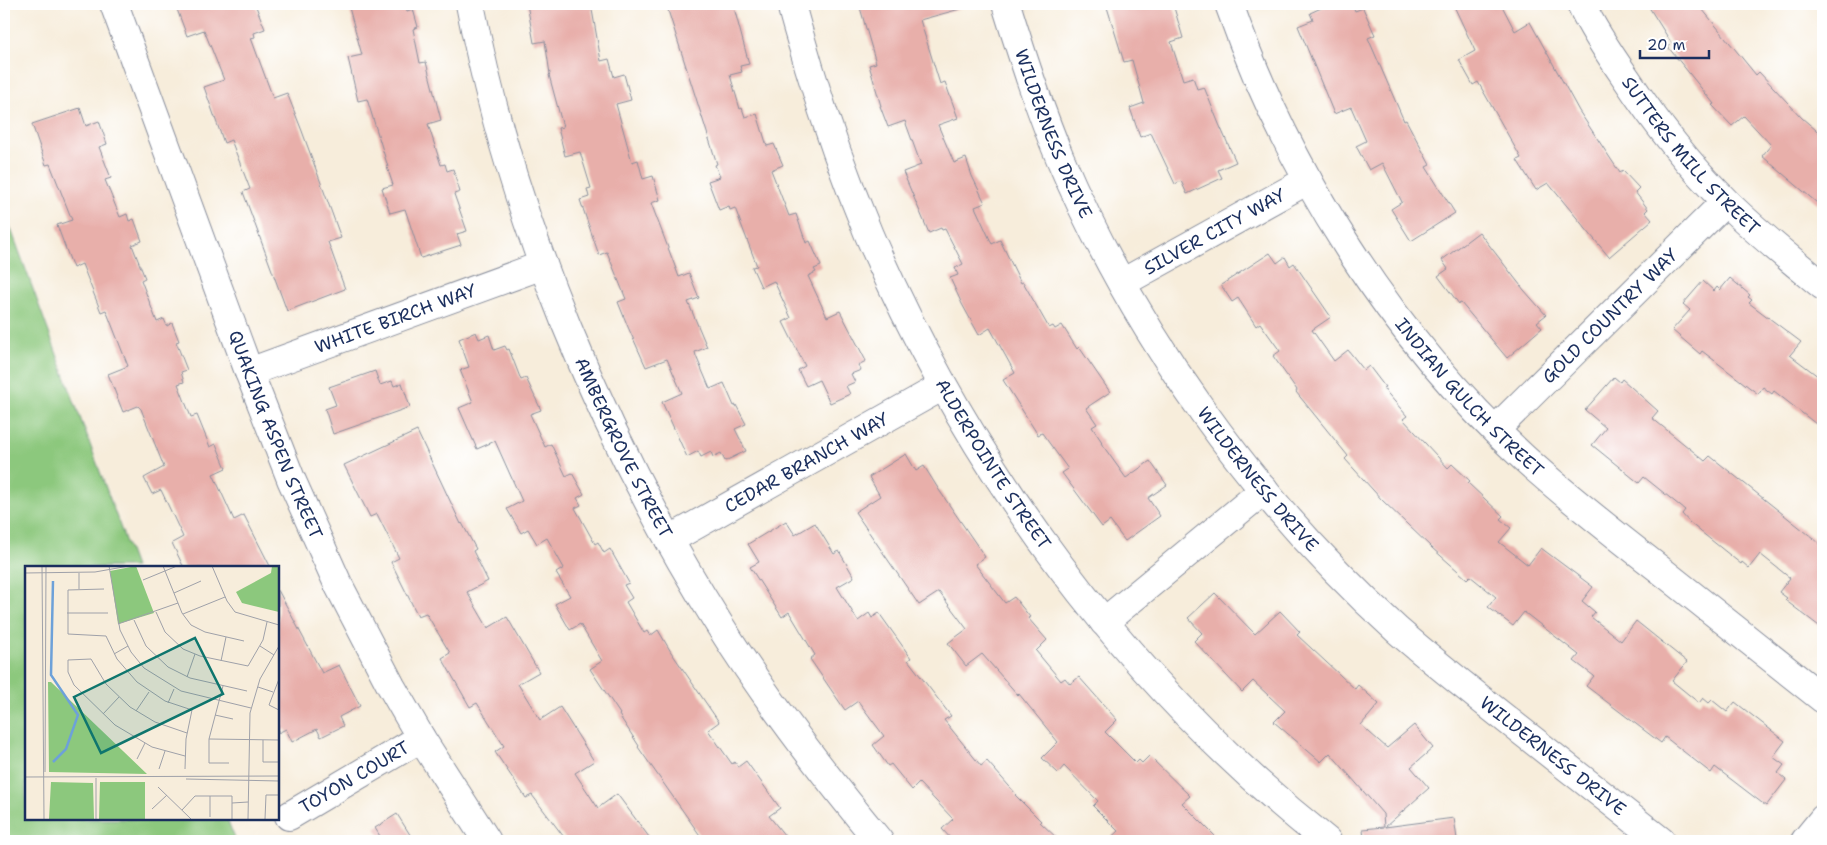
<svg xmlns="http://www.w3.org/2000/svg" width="1827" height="845" font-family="'Shantell Sans',sans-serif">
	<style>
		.green { fill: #8cc87d; stroke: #547c6e }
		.building { fill: #e8afaa }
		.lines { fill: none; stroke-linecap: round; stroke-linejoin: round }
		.minor-casing { stroke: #898e9c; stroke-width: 30 }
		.minor { stroke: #fff; stroke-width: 28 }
		.labels { text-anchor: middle; stroke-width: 4.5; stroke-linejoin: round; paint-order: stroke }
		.street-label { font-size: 18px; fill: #1b2f5e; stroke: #fff }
		.inset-river { fill: none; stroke: #6da1d9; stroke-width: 2.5 }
		.inset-road { fill: none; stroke: #9fa1a9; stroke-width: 1 }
		.view { fill: #0f766e; fill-opacity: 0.15; stroke: #0f766e; stroke-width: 2.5 }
		.inset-edge { fill: none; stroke: #1b2f5e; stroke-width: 2.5 }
	</style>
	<rect width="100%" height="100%" fill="#fff"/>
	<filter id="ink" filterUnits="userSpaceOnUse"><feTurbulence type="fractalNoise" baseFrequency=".02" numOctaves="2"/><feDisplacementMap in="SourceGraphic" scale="10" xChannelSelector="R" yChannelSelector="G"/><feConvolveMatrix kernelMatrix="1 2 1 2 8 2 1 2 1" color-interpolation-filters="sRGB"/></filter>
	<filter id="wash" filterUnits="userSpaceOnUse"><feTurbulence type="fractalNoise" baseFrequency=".0096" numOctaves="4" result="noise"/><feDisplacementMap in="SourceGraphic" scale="20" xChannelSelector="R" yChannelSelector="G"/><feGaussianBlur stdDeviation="1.12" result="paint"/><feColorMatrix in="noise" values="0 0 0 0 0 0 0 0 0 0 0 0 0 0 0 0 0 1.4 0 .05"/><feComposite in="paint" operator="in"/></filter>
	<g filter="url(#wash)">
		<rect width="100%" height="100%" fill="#f7eddb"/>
		<path class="green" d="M4,210l131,357 -109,1v251h201l9,22h-232z"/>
		<g id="blocks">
			<path class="building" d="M175,4h80l10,25 -11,4 1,4 -4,1 22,60 14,-5 15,38 39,107 -13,4 17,47 -58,22 -44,-119 7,-3 -19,-49 -7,3 -20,-56 20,-7 -20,-50 -17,6z
				M348,4h57l2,7 6,-2 5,18 -5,2 7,34 6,-1 15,58 -13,4 13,41 4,-1 2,7 6,-2 7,23 -6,2 13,37 -10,3 4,11 -40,13 -16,-49 -15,4 -8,-25 11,-3 -6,-18h1l-21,-68 -9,2 -10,-43 14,-3z
				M527,4h64l10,57 8,-2 5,18 10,-3 7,26 -15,4 16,58 6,-2 5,19 10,-3 7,24 -9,3 16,42 12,32 10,-4 10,25 -11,4 19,45 -12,5 1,4 14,33 14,-6 10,23 2,-1 10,19 -11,5 11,22 -21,10 -4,-8 -8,4 -2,-5 -10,5 -3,-6 -11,6 -25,-55 20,-9 -15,-34 -21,8 -18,-40 -10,-25 8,-3 -19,-47 -8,3 -19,-55 9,-3 -2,-8 4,-1 -11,-36 -15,4 -7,-28 5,-1 -14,-52 1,-1 -5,-33 -11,2z
				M666,4h67l16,60 -9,2 2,6 -12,3 10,34 2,-1 3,9 12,-3 10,32 7,-2 9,21 -12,5 18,46 7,-2 10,29 4,-2 11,25 -7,3 2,3 -8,4 19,41 13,-6 26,50 -8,4 3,5 -10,4 4,8 -9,4 4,8 -20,9 -11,-23 -13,6 -8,-16 7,-4 -22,-44 8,-4 -17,-37 -13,6 -9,-20 5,-1 -22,-58 -5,2 -1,-4 -10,4 -11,-29 12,-4 -5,-12 2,-1z
				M859,4h101v5l-40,11 20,64 5,-2 13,36 -20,7 16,38 12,-5 6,18 13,27 -10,4 17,37 8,-4 21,43 2,-1 26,46 4,-2 2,3 7,-4 15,24 2,-2 31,45 -24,16 11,16 -5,3 10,15 -1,1 25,35 24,-17 17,24 -19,13 12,18 -35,25 -15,-20 -8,6 -40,-54 6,-4 -26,-36 -4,2 -35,-55 12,-7 -25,-45 -11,7 -17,-31 -12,-26 8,-3 -3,-7 8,-4 -18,-35 -3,1 -1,-2 -12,5 -26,-61 18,-7 -16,-44 -17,6 -8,-21h1l-12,-41 7,-2z
				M1106,4h67l10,34 -12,4 12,38 10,-3 4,12 7,-2 15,37 17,38 -18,8 4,8 -35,16 -6,-13 -6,3 -24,-51 -11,4 -10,-29 14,-5 -12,-43 -8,2z
				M1330,4h22l3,7 8,-3 12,27 -7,3 36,83 2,-1 24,45 -4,2 29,46 -44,28 -20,-32 11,-7 -20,-39 -13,7 -13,-24 10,-5 -15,-34 -17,7 -36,-88 15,-6 -3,-7z
				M1453,4h48l14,27 15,-9 49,89 41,62 3,-2 16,17 -4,4 13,17 -3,3 7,8 -43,37 -61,-74 -12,7 -19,-30 4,-2 -43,-76 -5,3 -14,-25 16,-9z
				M1647,4h51l58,71 3,-3 43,46 21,18v72l-61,-52 9,-11 -27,-29 -12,10 -20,-21 2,-1 -46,-57 4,-3z
				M80,108l6,18 13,-5 8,23 -8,3 12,31 -6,2 15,37 7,-3 2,7 5,-2 8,22 -10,4 13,33 -4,2 16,42 7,-3 3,7 5,-3 7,18 -3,1 11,28 -6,2 3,10 -6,2 13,33 6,-2 13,32 6,-3 10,24 -13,6 21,46 10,-5 27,53h-87l-12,-25 11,-6 -22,-47 -9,4 -8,-16 20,-11 -23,-58 -3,-3 -15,6 -15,-38 20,-8 -22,-56 -5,2 -19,-48 -9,4 -16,-43 15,-5 -22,-56 -4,1 -14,-41z
				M1479,232l45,58 22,25 -9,7 5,6 -35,30 -46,-55 -2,1 -21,-28 10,-7 -6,-9z
				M1270,253l7,10 8,-6 5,9 4,-3 37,54 -19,13 22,31 14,-11 16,20 5,-4 16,21 -2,1 24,28 -4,3 45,49 4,-4 18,17 -2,2 35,33 -3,3 11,9 -12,14 29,23 13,-17 52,39 -11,14 13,11 -4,5 30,24 15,-20 51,41 -15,19 27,22 4,-5 6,5 3,-3 15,12 8,-10 50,39 -12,16 11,8 -6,8 8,7 -20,26 -51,-39 -4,6 -46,-36 -4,6 -75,-57 8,-10 -20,-15 5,-6 -55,-43 -11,14 -25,-19 8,-10 -26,-21 -3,3 -35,-31 -50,-48 -37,-41 3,-3 -52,-64 1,-2 -24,-34 7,-5 -20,-28 -4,3 -18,-28 -6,4 -11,-17z
				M1730,278l20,17 -2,2 4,3 -3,3 52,39 -11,13 33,25v34l-7,10 -42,-33 -2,3 -9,-7 -5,7 -56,-43 -2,3 -28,-24 18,-20 -7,-6 20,-23 11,10 3,-4 3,3z
				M476,332l3,7 10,-4 5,15 11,-4 2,4 2,-1 12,31 5,-2 15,32 -11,4 15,33 6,-3 15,32 6,-3 12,21 -7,4 4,7 -6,3 20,36 3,-2 6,11 6,-4 19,34 -5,2 8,13 -6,4 18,31 3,-2 3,5 8,-6 13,22 48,70 -11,8 24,34 3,-2 3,5 8,-6 34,47 -11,8 20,25h-85l-66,-94 1,-1 -20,-31 1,-1 -30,-45 12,-8 -22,-37 -10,6 -15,-26 15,-8 -14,-23 8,-5 -17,-30 -10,6 -9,-15 -7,4 -14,-24 15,-8 -27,-60 -18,8 -18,-41 14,-6 -13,-32 9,-3 -10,-28z
				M375,371l5,14 12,-4 2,5 8,-3 8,24 -77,27 -8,-25 11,-4 -7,-18z
				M1614,377l6,5 2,-3 36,32 -6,7 53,43 5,-5 113,90v83l-38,-29 2,-2 -8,-6 11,-14 -30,-24 -11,14 -7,-6 -1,2 -51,-41 -8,-9 3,-4 -41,-33 -5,6 -47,-38 14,-17 -21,-18z
				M417,431l44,93 1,-1 14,26 -3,2 15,30 -21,11 21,36 19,-11 32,55 -21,12 22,36 20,-13 34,54 -19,12 23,35 19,-14 35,47h-85l-35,-46 -6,3 -31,-46 9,-6 -27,-43 -7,4 -28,-49 8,-5 -24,-40 -8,3 -27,-54 8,-4 -22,-44 -7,3 -26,-52z
				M906,454l10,17 8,-5 15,24 46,67 -10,7 30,39 9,-6 16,20 -2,1 19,22 -11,11 25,30 4,-3 5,6 9,-7 38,43 -12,12 31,31 3,-3 3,3 7,-7 41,40 -8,7 38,38h-113l11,-10 -25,-25 5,-5 -34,-35 -6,7 -16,-15 16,-16 -39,-48 -1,1 -36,-41 -16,12 -18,-23 19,-14 -28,-37 -20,13 -64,-93 25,-16 -11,-19z
				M786,521l9,14 20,-12 19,31 5,-3 15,26 -17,10 21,34 11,-8 3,5 7,-5 32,45 -3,2 43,56 -7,4 37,46 6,-5 29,33 -1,1 26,26 -1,1 20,19h-107l-11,-12 11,-10 -34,-36 -7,7 -21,-26 -3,2 -15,-21 11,-9 -26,-35 -13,9 -35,-51 5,-4 -26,-43 -7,5 -32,-50 9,-5 -11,-18z
				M278,590l44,83 17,-8 21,41 -21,11 4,9 -22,11 -4,-8 -25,13 -6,-13 -8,4z
				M1215,593l40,41 25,-23 20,21 -3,3 58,54 3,-4 21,19 -18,21 26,23 27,-23 19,23 -22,19 18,21 -44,39 69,-9 3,21 -19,2h-74l-1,-12 21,-2 -1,-13 -53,-61 -9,9 -47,-40 11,-11 -32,-30 -11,11 -48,-51 8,-8 -14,-15z
				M397,814l17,27h-31l-8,-13z"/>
		</g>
	</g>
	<g filter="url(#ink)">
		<use href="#blocks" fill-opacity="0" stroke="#898e9c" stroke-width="1"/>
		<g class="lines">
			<defs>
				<g id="minor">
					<path id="s1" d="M114,4l135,368 42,107 47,105 53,102 30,52 66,103"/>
					<path id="s2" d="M470,4c41,214 133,436 249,620 48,77 103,148 160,217"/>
					<path id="s3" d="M791,4c5,21 12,42 18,63 17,57 37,113 60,168 102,235 256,446 458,606"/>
					<path id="s4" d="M1006,4c16,52 33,104 54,154 76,178 194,342 337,472 37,32 76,63 114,93 50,39 100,79 150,118"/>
					<path id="s5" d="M1229,4c59,169 163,333 295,454 43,39 89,75 134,110 55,44 110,87 165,131"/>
					<path id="s6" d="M1581,4c12,26 29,51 45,74 29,44 62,86 100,124 30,30 64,57 97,84"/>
					<path id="s7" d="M1122,283l186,-103"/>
					<path id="s8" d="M249,372l294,-107"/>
					<path id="s9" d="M1495,430l230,-228"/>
					<path id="s10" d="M669,540l274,-154"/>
					<path d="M1104,622l160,-132"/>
					<path id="s11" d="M289,816l132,-78"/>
					<path d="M1805,841l18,-22"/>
				</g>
			</defs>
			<use href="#minor" class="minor-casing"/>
			<use href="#minor" class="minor"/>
		</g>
	</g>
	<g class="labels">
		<g class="street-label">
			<text dy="6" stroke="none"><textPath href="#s4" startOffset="138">WILDERNESS DRIVE</textPath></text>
			<text dy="6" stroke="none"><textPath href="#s6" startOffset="188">SUTTERS MILL STREET</textPath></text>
			<text dy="6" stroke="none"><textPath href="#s7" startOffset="106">SILVER CITY WAY</textPath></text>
			<text dy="6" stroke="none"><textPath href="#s9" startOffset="162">GOLD COUNTRY WAY</textPath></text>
			<text dy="6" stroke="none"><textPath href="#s8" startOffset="156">WHITE BIRCH WAY</textPath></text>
			<text dy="6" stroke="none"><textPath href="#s5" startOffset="465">INDIAN GULCH STREET</textPath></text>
			<text dy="6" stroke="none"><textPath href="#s1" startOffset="460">QUAKING ASPEN STREET</textPath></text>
			<text dy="6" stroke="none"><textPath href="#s2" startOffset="471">AMBERGROVE STREET</textPath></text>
			<text dy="6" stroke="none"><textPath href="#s10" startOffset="158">CEDAR BRANCH WAY</textPath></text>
			<text dy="6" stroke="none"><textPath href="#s3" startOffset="505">ALDERPOINTE STREET</textPath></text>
			<text dy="6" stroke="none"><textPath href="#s4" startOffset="542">WILDERNESS DRIVE</textPath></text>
			<text dy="6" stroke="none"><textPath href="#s4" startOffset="948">WILDERNESS DRIVE</textPath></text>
			<text dy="6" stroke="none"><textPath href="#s11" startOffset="76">TOYON COURT</textPath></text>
		</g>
	</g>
	<g transform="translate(25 566)">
		<rect width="254" height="254" fill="#f7eddb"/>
		<path d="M111,0l18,47 -36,11 -8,-53zM247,0h7v46l-37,-9 -6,-11 35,-19zM23,116h3l96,92 -98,-2zM26,216l42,1 1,36h-45zM75,216h45v37h-46z" fill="#8cc87d"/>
		<path class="inset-river" d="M28,15l-2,94 27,40 -12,34 -13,13"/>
		<path class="inset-road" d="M17,0l2,253M84,0l11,64 11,22 13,16 37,23 70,17M138,0l19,47 9,12 14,7 39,9M187,0l15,35 8,11 44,13M0,7l70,-1 34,-6M118,14l34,-14M54,23v-16M79,23l-36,1v44l38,2 11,23 20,23 28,19 27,9 -6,29 -1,30M149,27l27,-12M131,46l9,20 18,17 17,7 48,10 15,-26 4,-18M42,47h41M158,48l42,-17M109,54l12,26 22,21 22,11 57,13M93,58l60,-21M235,80l14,9M89,88l14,-8M196,95l5,-24M162,111l8,-23M254,113l-10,26 10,5M198,120l-14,53v24h20M233,121l15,5M143,137l6,-14M111,145l13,-19M78,148l16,-17M190,149l18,4M184,173l70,1M238,174v22h16M160,190l-33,-9 -37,-22 -41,-40 -6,-13v-12l23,-1 15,25 24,23 25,15 32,11M112,193l8,-16M134,203l6,-18M20,206l1,-206M0,211l254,-1M161,213l93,2M133,221l33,32M185,230v21M207,237l16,-1M127,243l15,-14M157,244l13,-14h37v23M71,253v-41M223,253l2,-106 10,-34 19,-33M240,253l1,-24h13"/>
		<path class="view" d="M170,72l28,56 -122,59 -27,-56z"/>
		<rect width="254" height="254" class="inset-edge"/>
	</g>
	<rect width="1827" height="845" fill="none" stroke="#fff" stroke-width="20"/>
	<path d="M1640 50v8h69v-8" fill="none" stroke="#1b2f5e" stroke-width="2.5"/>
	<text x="1647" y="50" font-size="15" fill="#1b2f5e" stroke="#ffffff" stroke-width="4" paint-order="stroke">20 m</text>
</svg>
